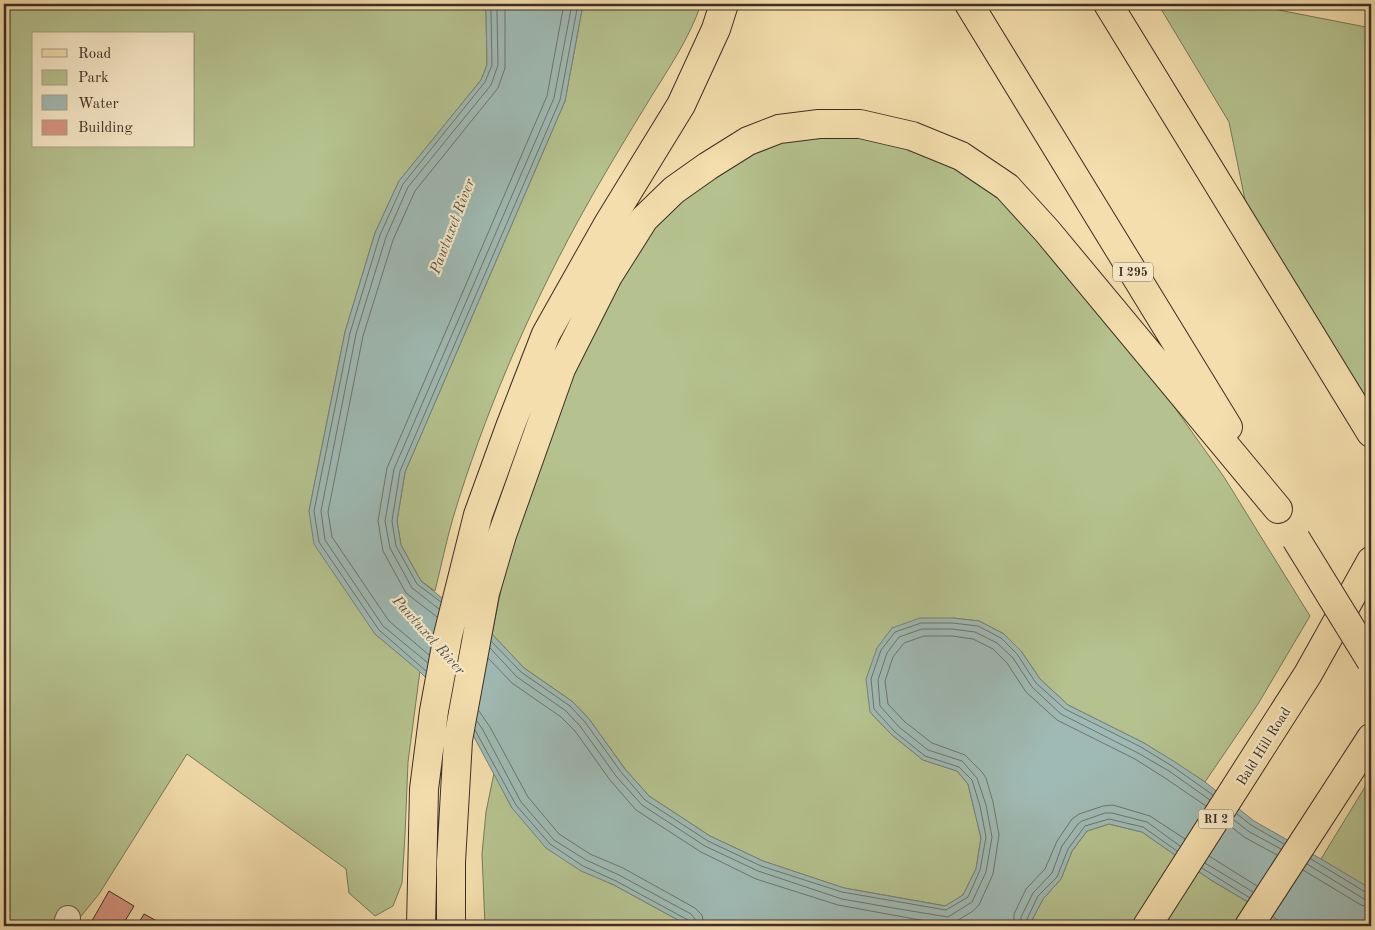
<svg xmlns="http://www.w3.org/2000/svg" width="1375" height="930" font-family="'Old Standard TT',serif">
	<style>
		.green { fill: #b5c28f; stroke: #78785a; fill-rule: evenodd }
		.water { fill: #9fbab4; stroke: #77827b }
		.lines { fill: none; stroke-linecap: round; stroke-linejoin: round }
		.shore { stroke: #6e746d; stroke-width: 1 }
		.building { fill: #da9583; stroke: #3c2e26 }
		.minor-casing { stroke: #6a5a48; stroke-width: 26 }
		.major-casing { stroke: #3c2e26; stroke-width: 30 }
		.highway-casing { stroke: #3c2e26; stroke-width: 30 }
		.minor { stroke: #f8eaca; stroke-width: 24 }
		.major { stroke: #f4dead; stroke-width: 28 }
		.highway { stroke: #f4dead; stroke-width: 28 }
		.highway-bridge-casing { stroke: #3c2e26; stroke-width: 30; stroke-linecap: butt }
		.highway-bridge { stroke: #f4dead; stroke-width: 28 }
		.labels { text-anchor: middle; stroke-width: 4.5; stroke-linejoin: round; paint-order: stroke }
		.shield { fill: #f8eaca; stroke: #746657; stroke-width: 1 }
		.shield-label { font-size: 12px; font-weight: bold; fill: #3c2e26 }
		.street-label { font-size: 14px; fill: #3c2e26; stroke: #f8eaca }
		.water-label { font-size: 15px; font-style: italic; fill: #55514a; stroke: #f8eaca }
	</style>
	<rect width="100%" height="100%" fill="#f4dead"/>
	<filter id="stains"><feTurbulence type="fractalNoise" baseFrequency=".004" numOctaves="4"/><feColorMatrix values="0 0 0 0 .2 0 0 0 0 .09 0 0 0 0 .02 0 0 0 .5 -.17"/></filter>
	<radialGradient id="worn" r=".72"><stop offset=".6" stop-color="#630" stop-opacity="0"/><stop offset="1" stop-color="#630" stop-opacity=".3"/></radialGradient>
	<path class="green" d="M4,4h478l4,8 1,53 -6,15 -82,101 -24,52 -30,99 -36,179 66,123 45,37 -12,91 -3,73 -3,48 -9,23 -18,10 -26,-23 -3,-24 -159,-115 -88,140 -26,32h-69zM34,34h160v112h-160z
		M583,4h118c-11,33 -32,64 -50,93 -25,41 -50,82 -73,124 -51,94 -94,194 -125,297 -7,24 -12,49 -18,73l-14,-10 -20,-36 -4,-24 8,-49 160,-371z
		M1158,4h100l5,3 108,21v395l-121,-199 -21,-102z
		M827,135l42,2 47,10 45,20 39,31 30,33 98,115 42,55 54,76 86,139 -52,88 -53,78 -61,-39 -76,-38 -28,-26 -19,-28 -17,-17 -25,-13 -26,-3 -83,94 22,23 31,25 34,11 11,13 13,54 -5,31 -13,26 -17,11 -102,-18 -81,-27 -53,-25 -61,-40 -24,-27 -36,-50 -16,-17 -49,-34 -32,-34 12,-59 14,-54 50,-136 31,-67 34,-61 24,-35 62,-54 67,-28z
		M494,773l18,35 69,62 33,15 75,41h-204l-3,-72 4,-42z
		M1371,777v114l-50,-32z
		M1109,824l33,8 69,48 67,40 3,6h-247l-2,-6 11,-21 18,-20 11,-28 15,-20z"/>
	<path class="water" d="M482,4h101l-18,97 -160,371 -8,49 4,24 20,36 48,39 23,14 32,34 49,34 16,17 36,50 24,27 61,40 53,25 81,27 101,18 18,-11 13,-26 5,-31 -13,-54 -11,-13 -34,-11 -31,-25 -22,-23 -4,-33 11,-31 15,-20 28,-10h33l26,3 25,13 17,17 19,28 28,26 76,38 31,19 30,20 49,39 67,38 47,28 3,4v35h-90l-3,-6 -67,-40 -69,-48 -33,-8 -22,7 -15,20 -11,28 -18,20 -11,21 2,6h-345l-75,-41 -33,-14 -35,-23 -34,-40 -39,-73 -23,-33 -31,-31 -44,-37 -61,-90 -5,-33 36,-179 30,-99 24,-52 82,-101 6,-15 -1,-53z"/>
	<g class="lines">
		<path class="shore" d="M441,602l-24,-18 -21,-38 -4,-25 8,-50 160,-371 18,-96
			M439,609l-27,-21 -22,-40 -5,-27 9,-52 160,-371 18,-94
			M437,617l-31,-24 -23,-42 -5,-30 9,-53 160,-372 17,-92
			M491,641l30,31 49,34 15,16 36,50 24,28 63,41 53,25 81,26 104,18 22,-13 12,-27 6,-33 -6,-31 -8,-26 -13,-13 -34,-11 -30,-24 -21,-23 -3,-30 10,-29 14,-18 26,-9h31l26,3 23,12 16,16 19,29 29,26 76,38 31,19 41,29
			M490,648l27,29 49,34 14,15 36,50 26,29 63,41 53,25 84,28 57,10 49,8 24,-15 14,-30 6,-35 -6,-32 -9,-27 -15,-17 -34,-11 -29,-23 -19,-21 -2,-26 9,-27 12,-16 23,-8h30l23,3 22,11 16,15 19,29 29,27 77,39 31,18 41,29
			M429,655l-40,-34 -57,-84 -4,-25 35,-176 30,-96 22,-49 83,-103 7,-20v-57l-2,-7
			M488,658l24,25 49,34 14,14 35,49 26,30 65,42 55,27 82,26 104,19h7l6,-2 18,-11 6,-6 14,-31 6,-39 -6,-33 -7,-24 -4,-6 -17,-17 -33,-12 -27,-21 -17,-18 -3,-23 8,-24 11,-14 20,-7h28l21,3 20,10 14,14 19,29 31,28 78,39 30,19 41,28
			M428,663l-45,-37 -58,-86 -4,-29 35,-177 30,-97 22,-50 83,-102 7,-20 -1,-54 -2,-7
			M426,671l-47,-41 -60,-88 -5,-31 36,-178 30,-98 23,-51 82,-102 7,-17 -1,-53 -3,-8
			M479,711l11,16 38,70 31,37 31,20 33,14 72,40 7,7 2,11
			M477,721l6,9 38,72 33,38 32,20 33,15 72,39 4,5 2,7
			M475,730l41,75 34,39 33,22 33,15 72,39 2,2 1,4
			M1237,814l14,11 33,19
			M1233,819l15,12 33,18
			M1229,825l15,12 33,18
			M1209,856l48,30
			M1311,859l56,34 4,1
			M1205,863l48,29
			M1307,864l57,35 7,1
			M1202,868l48,30
			M1303,870l58,35 10,3
			M1014,926v-12l12,-25 19,-20 12,-28 15,-22 7,-5 24,-8 10,-1 37,11 35,23
			M1022,926l-1,-5v-4l12,-24 19,-20 10,-27 16,-22 4,-3 23,-8h7l35,9 33,24
			M1029,926l-2,-7 11,-23 19,-19 11,-28 17,-23 24,-7 34,8 34,24"/>
	</g>
	<path class="building" d="M109,891l25,15 -12,20h-33z
		M144,914l22,12h-29z"/>
	<g class="lines">
		<defs>
			<path id="minor" d="M65,926l3,-8"/>
			<path id="major" d="M1147,926l161,-252 63,-113
				M1249,926l122,-188"/>
			<path id="highway" d="M969,4l259,423
				M1108,4l263,429
				M421,926l3,-137 10,-78 14,-76 30,-120 32,-88 36,-93 62,-110 73,-119 35,-76 8,-25
				M451,926v-64l7,-122 27,-147 17,-58 59,-166 47,-93 36,-57 30,-29 34,-24 40,-25 31,-12 40,-5h41l52,12 49,20 46,31 40,44 231,278"/>
		</defs>
		<use href="#minor" class="minor-casing"/>
		<use href="#major" class="major-casing"/>
		<use href="#highway" class="highway-casing"/>
		<use href="#minor" class="minor"/>
		<use href="#major" class="major"/>
		<use href="#highway" class="highway"/>
		<defs>
			<path id="highway-bridge" d="M1296,539l75,122"/>
		</defs>
		<use href="#highway-bridge" class="highway-bridge-casing"/>
		<use href="#highway-bridge" class="highway-bridge"/>
	</g>
	<g class="labels">
		<g class="shield">
			<rect x="1113" y="262.5" width="40" height="19" rx="4"/>
			<rect x="1198.5" y="809.5" width="35" height="19" rx="4"/>
		</g>
		<g class="shield-label">
			<text x="1133" y="276">I 295</text>
			<text x="1216" y="823">RI 2</text>
		</g>
		<g class="street-label">
			<text transform="translate(1263 746) rotate(-58)" y="5">Bald Hill Road</text>
		</g>
		<g class="water-label">
			<text transform="translate(452 226) rotate(-69)" y="5">Pawtuxet River</text>
			<text transform="translate(429 635) rotate(48)" y="5">Pawtuxet River</text>
		</g>
	</g>
	<rect width="1375" height="930" fill="none" stroke="#f4dead" stroke-width="20"/>
	<rect x="5" y="5" width="1365" height="920" fill="none" stroke="#3c2e26" stroke-width="2.5"/>
	<rect x="10" y="10" width="1355" height="910" fill="none" stroke="#3c2e26"/>
	<rect x="32" y="32" width="162" height="115" fill="#f8eaca" stroke="#ad9f88"/>
	<rect x="42" y="49" width="25" height="8" fill="#f4dead" stroke="#ad9f88"/>
	<text x="78" y="58" font-size="15" fill="#3c2e26">Road</text>
	<rect x="42" y="70" width="25" height="15" fill="#b5c28f" stroke="#ad9f88"/>
	<text x="78" y="82" font-size="15" fill="#3c2e26">Park</text>
	<rect x="42" y="95" width="25" height="15" fill="#9fbab4" stroke="#ad9f88"/>
	<text x="78" y="108" font-size="15" fill="#3c2e26">Water</text>
	<rect x="42" y="120" width="25" height="15" fill="#da9583" stroke="#ad9f88"/>
	<text x="78" y="132" font-size="15" fill="#3c2e26">Building</text>
	<rect width="100%" height="100%" filter="url(#stains)"/>
	<rect width="100%" height="100%" fill="url(#worn)"/>
</svg>
